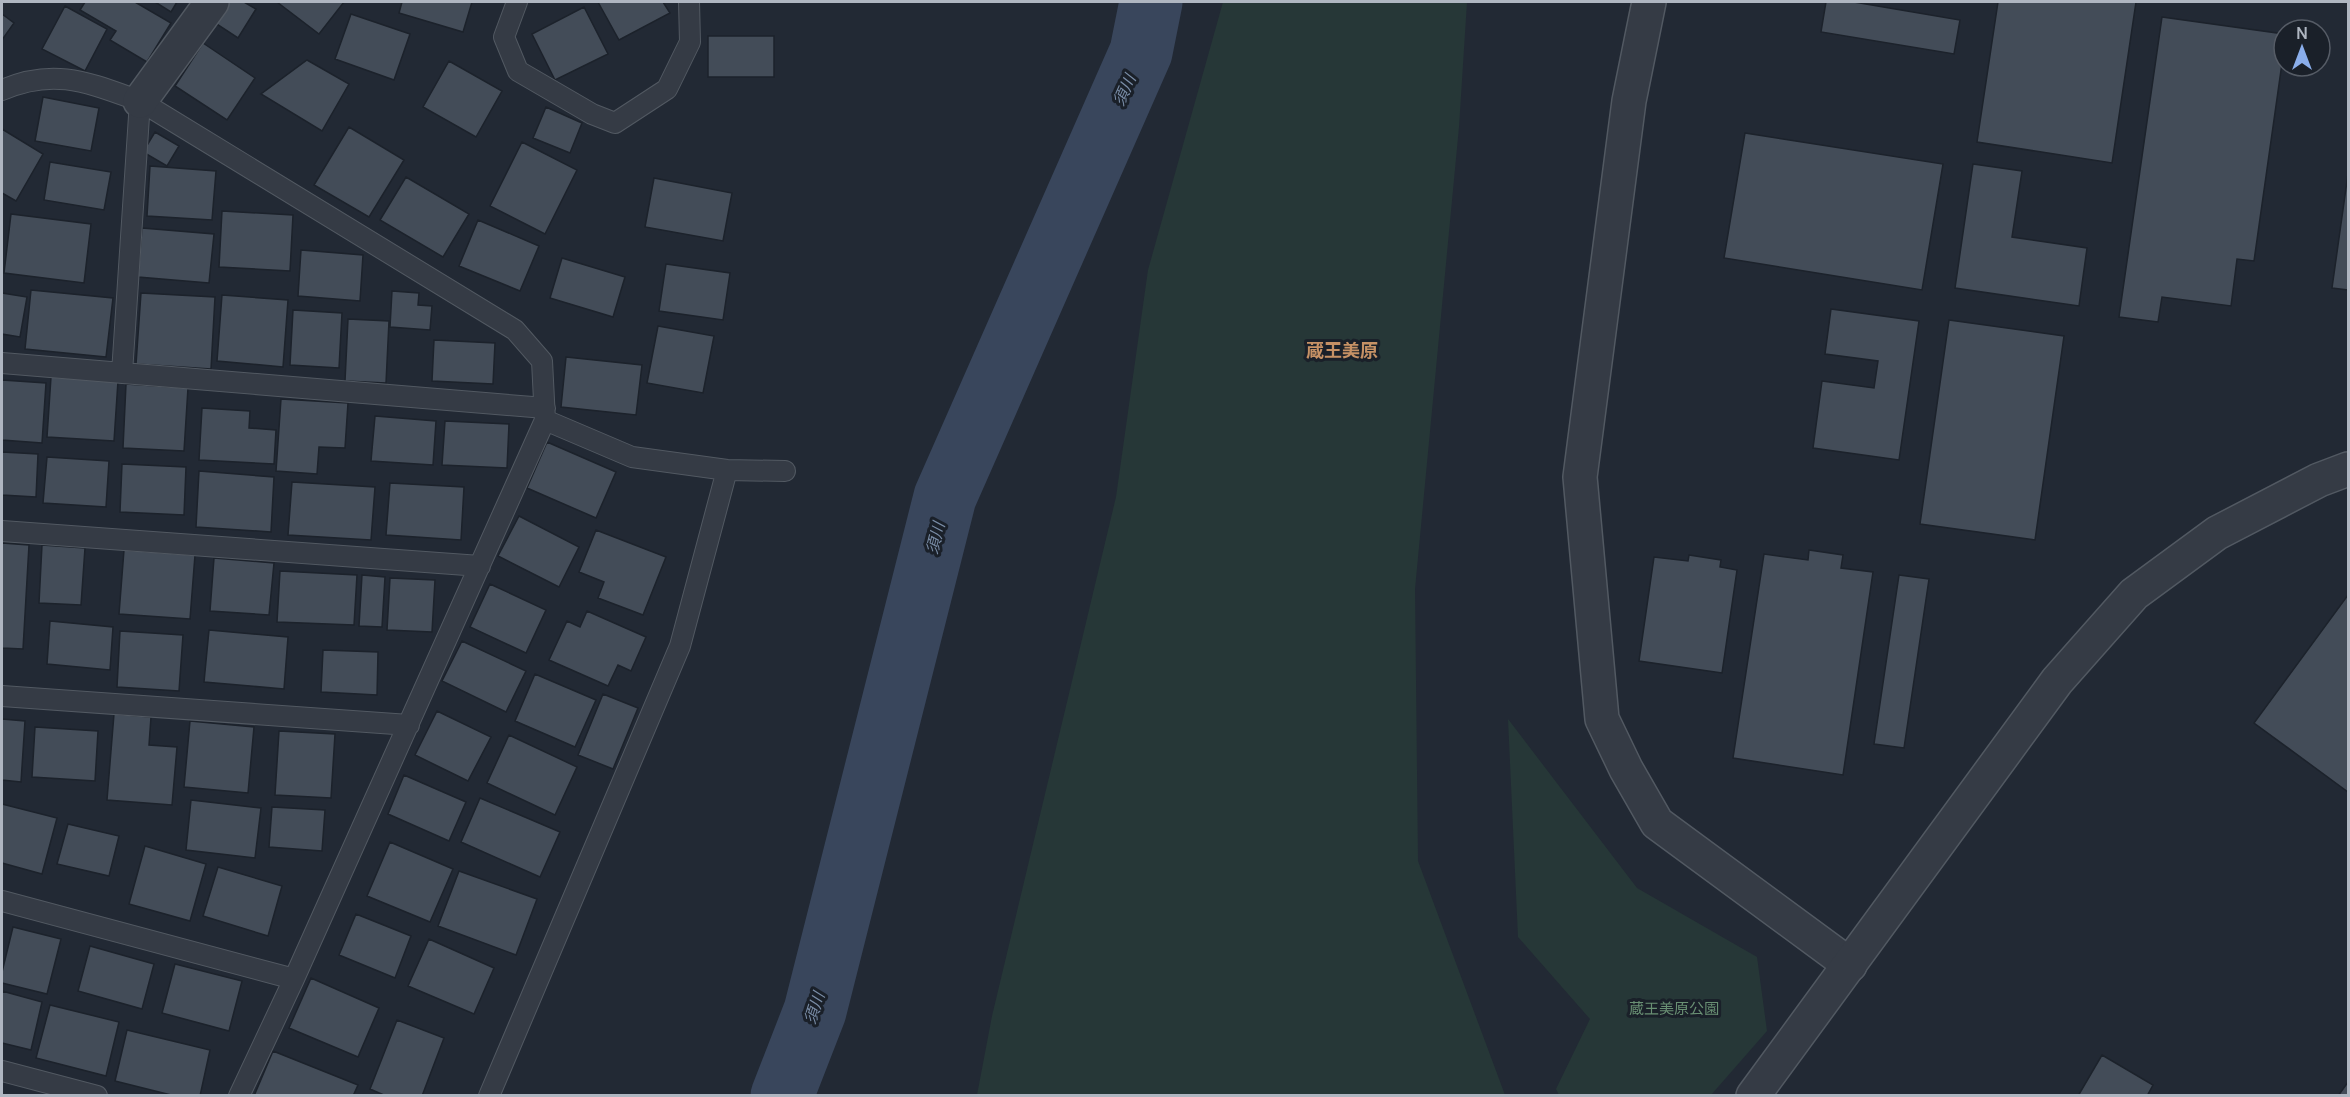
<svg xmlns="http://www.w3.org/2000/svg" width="2350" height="1097" font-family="Manrope,'Noto Sans JP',sans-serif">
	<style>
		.green { fill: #263737 }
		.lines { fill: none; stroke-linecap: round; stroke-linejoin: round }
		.river { stroke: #39465c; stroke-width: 63 }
		.building { fill: #434c58; stroke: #1c222b; stroke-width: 1.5 }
		.service-casing { stroke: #525962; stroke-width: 22 }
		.minor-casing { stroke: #525962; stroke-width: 36 }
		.tertiary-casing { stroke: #525962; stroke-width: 36 }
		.service { stroke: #353b45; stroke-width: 20 }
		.minor { stroke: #353b45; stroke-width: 33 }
		.tertiary { stroke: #353b45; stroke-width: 33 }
		.labels { text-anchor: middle; stroke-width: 6; stroke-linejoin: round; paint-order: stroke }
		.park-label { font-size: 15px; fill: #698f73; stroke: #1a2029 }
		.water-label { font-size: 16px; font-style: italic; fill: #7a8da7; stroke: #1a2029 }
		.quarter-label { font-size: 18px; font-weight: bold; fill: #c69165; stroke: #1a2029 }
	</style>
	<rect width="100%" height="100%" fill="#222934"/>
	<path class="green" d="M1223,2h244l-8,125 -44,462 3,272 87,234h-528l15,-79 124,-519 32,-227z
		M1508,719l129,169 120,69 10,74 -56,64h-152l-3,-6 34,-70 -72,-82z"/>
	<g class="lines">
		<path class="river" d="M782,1096l33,-85 130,-514 196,-445 10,-50"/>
	</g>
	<path class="building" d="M85,2h50l36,21 -24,39 -37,-22 6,-9 -36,-21z
		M155,2h22l-6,10z
		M220,2h24l12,7 -18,29 -29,-19z
		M277,2h67l-25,32z
		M402,2h70l-9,30 -64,-19z
		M598,2h65l7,11 -51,27z
		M1826,2h28l106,18 -6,34 -133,-22z
		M1998,2h138l-24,161 -135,-21z
		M65,6l42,23 -22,42 -43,-22z
		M584,7l24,47 -53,26 -23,-46z
		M2,14l12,9 -12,17z
		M351,14l59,20 -16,46 -59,-21z
		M2162,17l122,17v15l-30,212 -17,-2 -6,47 -69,-9 -4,25 -39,-5z
		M708,36h66v41h-66z
		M203,43l52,35 -28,42 -52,-34z
		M307,60l42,24 -27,47 -61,-37z
		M449,61l53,30 -26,46 -53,-30z
		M43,97l56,11 -8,43 -56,-10z
		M546,107l36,16 -12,30 -37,-15z
		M349,127l55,33 -35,57 -55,-32z
		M2,129l41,25 -27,47 -14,-8z
		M155,132l24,14 -12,20 -24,-14z
		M1745,133l198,31 -21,126 -198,-32z
		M522,142l55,28 -32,64 -55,-28z
		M50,162l61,10 -7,38 -60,-10z
		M1973,164l49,7 -10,66 75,11 -8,58 -124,-18z
		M150,166l66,5 -4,49 -65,-4z
		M2348,174v116l-16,-2z
		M406,177l63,37 -26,43 -63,-37z
		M654,178l78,15 -9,48 -78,-14z
		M222,211l71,4 -3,56 -71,-4z
		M11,214l80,10 -7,59 -80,-10z
		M478,220l61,26 -19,45 -61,-25z
		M142,228l72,6 -5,49 -71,-6z
		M301,250l62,5 -3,46 -62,-5z
		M562,258l63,19 -12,40 -63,-19z
		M666,264l64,9 -7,47 -64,-9z
		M31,290l82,8 -7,59 -81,-8z
		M392,291l27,2 -1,12 14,1 -2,24 -40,-3z
		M2,293l25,4 -7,40 -18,-3z
		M141,293l74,4 -4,72 -75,-5z
		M222,295l66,5 -5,67 -66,-6z
		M1831,309l88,12 -20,139 -86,-12 9,-67 52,7 4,-27 -53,-7z
		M293,310l49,3 -3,55 -49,-3z
		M348,319l41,2 -3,62 -41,-2z
		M1949,320l115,16 -29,204 -115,-16z
		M658,326l56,10 -11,57 -56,-10z
		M434,340l61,3 -2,41 -61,-3z
		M566,357l76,8 -6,50 -75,-8z
		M51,377l67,4 -4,60 -67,-4z
		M2,380l44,3 -4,60 -40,-3z
		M126,384l62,4 -4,63 -61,-3z
		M281,399l67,4 -3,45 -26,-1 -2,27 -41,-3z
		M202,408l48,3 -1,17 27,2 -2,34 -75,-4z
		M375,416l61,5 -3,44 -62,-4z
		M445,421l64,3 -2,44 -65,-3z
		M547,442l69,30 -20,46 -69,-30z
		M2,452l36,2 -2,43 -34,-2z
		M47,457l62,4 -3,46 -63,-4z
		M122,464l64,3 -2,48 -64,-3z
		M199,471l75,6 -3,55 -75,-5z
		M292,482l83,5 -4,53 -83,-5z
		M390,483l74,4 -3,53 -75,-5z
		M519,516l60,31 -20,40 -61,-31z
		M596,530l70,27 -23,58 -45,-17 6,-16 -25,-10z
		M2,543l27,2 -6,104 -21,-1z
		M42,545l43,3 -4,57 -42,-2z
		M124,550l71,5 -5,64 -71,-5z
		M1809,550l34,5 -2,13 32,4 -30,203 -110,-17 31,-204 44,6z
		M1689,555l32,5 -1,7 17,3 -15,103 -83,-12 15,-104 34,4z
		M214,558l60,5 -5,52 -59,-4z
		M280,571l77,4 -3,50 -77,-3z
		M362,575l23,2 -3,50 -23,-1z
		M1899,575l30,4 -25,169 -30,-4z
		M390,578l45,2 -3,52 -45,-2z
		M490,584l56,26 -20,43 -56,-26z
		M2348,595v197l-94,-69z
		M587,611l59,26 -15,34 -13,-6 -10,21 -59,-26 18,-39 13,6z
		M50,621l63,6 -3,43 -63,-6z
		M209,630l79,7 -4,52 -80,-7z
		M120,631l63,4 -4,56 -62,-4z
		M462,641l64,30 -20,41 -64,-31z
		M323,650l55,2 -1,43 -56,-3z
		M535,674l61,26 -21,47 -60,-26z
		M603,694l35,14 -25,61 -35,-14z
		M437,711l54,26 -23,44 -53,-26z
		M114,714l37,3 -2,28 28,2 -5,58 -65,-5z
		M2,719l23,2 -4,61 -19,-2z
		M190,721l64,6 -6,66 -64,-6z
		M35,727l63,4 -3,50 -63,-4z
		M279,731l56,3 -4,64 -56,-3z
		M509,735l68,32 -22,48 -68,-32z
		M404,775l62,27 -17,39 -61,-27z
		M480,798l80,34 -20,45 -79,-35z
		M191,800l70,8 -6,50 -69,-8z
		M2,804l55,14 -15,56 -40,-11z
		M272,807l53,3 -3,41 -53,-4z
		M68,824l51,12 -10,40 -52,-12z
		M390,842l63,27 -23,53 -63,-26z
		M145,846l61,18 -16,57 -61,-17z
		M218,867l64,19 -14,50 -65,-20z
		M459,871l78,28 -21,56 -78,-29z
		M356,914l55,22 -16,42 -56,-23z
		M13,927l48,12 -14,55 -45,-11v-11z
		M429,939l65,29 -20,46 -66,-28z
		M90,946l64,18 -12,45 -64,-18z
		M175,964l67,17 -13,50 -67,-18z
		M311,978l68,30 -21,49 -69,-29z
		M2,991l40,11 -11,48 -29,-7z
		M50,1005l69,17 -13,54 -70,-18z
		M397,1020l47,18 -22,58h-36l-16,-7z
		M127,1030l83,20 -10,46h-25l-60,-15z
		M273,1051l85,34 -5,11h-99z
		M2102,1055l51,30 -6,11h-69z
		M2348,1082v14h-10z"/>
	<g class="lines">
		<defs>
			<path id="service" d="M517,2l-13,35 14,34 74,43 23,9 52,-34 23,-47 -1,-40
				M2,90c53,-23 87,-7 138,11l375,229 27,31 3,59 -251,559 -55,117
				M2,363l543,45
				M122,373l18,-272
				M545,420l87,37 95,13 58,1
				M2,531l478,35
				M2,696l407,29
				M2,901l292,78
				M2,1071l95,25
				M489,1096l191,-450 47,-176"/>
			<path id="minor" d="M1649,2l-20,99 -49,376 22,242 24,50 31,54 193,142
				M140,101l72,-99"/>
			<path id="tertiary" d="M1753,1096l304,-415 77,-87 83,-61 102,-53 29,-11"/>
		</defs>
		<use href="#service" class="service-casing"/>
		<use href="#minor" class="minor-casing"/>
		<use href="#tertiary" class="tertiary-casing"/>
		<use href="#service" class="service"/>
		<use href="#minor" class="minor"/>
		<use href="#tertiary" class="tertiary"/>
	</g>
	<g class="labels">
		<g class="park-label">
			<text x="1674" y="1014">蔵王美原公園</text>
		</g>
		<g class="water-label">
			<text transform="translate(1124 90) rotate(-66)" y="6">須川</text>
			<text transform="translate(935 538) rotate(-76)" y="6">須川</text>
			<text transform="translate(814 1008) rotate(-72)" y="6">須川</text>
		</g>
		<g class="quarter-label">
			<text x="1342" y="357">蔵王美原</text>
		</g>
	</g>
	<rect width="2350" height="1097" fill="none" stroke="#afb6c1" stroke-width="6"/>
	<g transform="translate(2302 48)"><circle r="28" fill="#1a2029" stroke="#565c66" stroke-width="1.5"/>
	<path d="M0-4.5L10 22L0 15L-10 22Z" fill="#8aaeeb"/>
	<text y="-9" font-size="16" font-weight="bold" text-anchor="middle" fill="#afb6c1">N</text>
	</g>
</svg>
